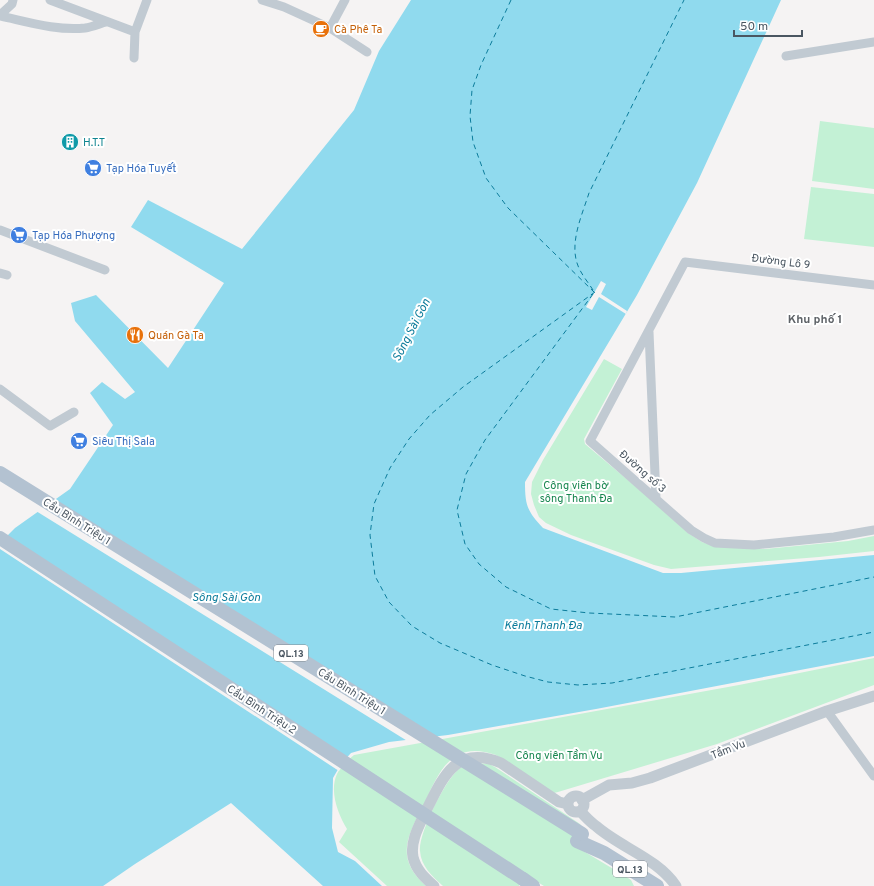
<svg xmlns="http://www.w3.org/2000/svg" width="874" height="886" font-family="Overpass,sans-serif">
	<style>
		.green { fill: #c3f1d5 }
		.water { fill: #90daee }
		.pier { fill: #f5f3f3 }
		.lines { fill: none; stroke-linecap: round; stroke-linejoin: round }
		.ferry { stroke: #0c7c9b; stroke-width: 1; stroke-dasharray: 5 4; stroke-linecap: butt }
		.minor { stroke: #c1cad2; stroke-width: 9 }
		.tertiary { stroke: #c1cad2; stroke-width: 11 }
		.primary { stroke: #b3c2d1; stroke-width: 14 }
		.primary-bridge { stroke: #b3c2d1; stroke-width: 14 }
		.labels { text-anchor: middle; stroke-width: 4; stroke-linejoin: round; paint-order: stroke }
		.shield { fill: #fff; stroke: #808990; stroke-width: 1 }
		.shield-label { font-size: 10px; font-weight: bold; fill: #4a5661 }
		.food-label { font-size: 11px; fill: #c56008; stroke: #fff; text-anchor: start }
		.culture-label { font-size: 11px; fill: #0d838f; stroke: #fff; text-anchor: start }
		.shop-label { font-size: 11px; fill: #366cbe; stroke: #fff; text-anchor: start }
		.street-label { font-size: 11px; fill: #4a5661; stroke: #fff }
		.park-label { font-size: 11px; fill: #17864f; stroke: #fff }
		.neighbourhood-label { font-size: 12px; font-weight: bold; fill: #5f6368; stroke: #fff }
		.water-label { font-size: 12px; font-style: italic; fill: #0c7c9b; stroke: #fff }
	</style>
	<rect width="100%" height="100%" fill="#f5f3f3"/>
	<path class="green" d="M820,121l54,7v61l-62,-8z
		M811,187l63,7v53l-70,-8z
		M604,359l18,10 -38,70 1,5 63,53 40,36 14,9 12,4 51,3 83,-8 26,-5v15l-55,6 -148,12 -17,-4 -83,-30 -25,-12 -7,-6 -5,-12 -3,-11 1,-12 11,-22z
		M874,658v27l-157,59 -159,48 -4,1 -58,-38c-43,-15 -56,14 -71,47 -16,32 -32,55 1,84h-39l-48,-44 8,-13c-9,-15 -18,-38 -10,-55 3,-7 11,-14 17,-19l385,-70z
		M477,763l12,1 6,3 85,57 4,6 -9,16 50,30 6,4 3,6h-90l-18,-11 -7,11h-76c-11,-10 -22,-20 -23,-35 -2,-17 26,-73 40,-83 4,-3 12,-4 17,-5z"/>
	<path class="water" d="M411,0h370l-84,183 -60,112 -112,187c0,23 2,29 18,46l120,45h18l193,-18v101l-278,53 -148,26 -59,7 -38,11 -10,11 -8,14 -1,50 6,24 17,9 27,25h-59l-92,-83 -96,61 -32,22h-103v-343l15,-15 55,-39 43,-64 -23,-32 12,-11 23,17 10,-7 -60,-71 -4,-18 25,-8 72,73 56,-85 -93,-56 17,-27 94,49 112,-139 25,-59z"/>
	<path class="pier" d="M601,281l5,3 -5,10 26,17 -1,3 -27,-17 -7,13 -6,-3z
		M50,501l383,238 -24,3 -373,-231z
		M0,540l343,225 -4,6 -339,-222z"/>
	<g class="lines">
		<path class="ferry" d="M511,0l-30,65 -9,25 -2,26 3,26 13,36 22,30 86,84
			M593,290c-5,-8 -13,-17 -16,-27 -7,-22 5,-48 12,-70l95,-193
			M595,292l-132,95 -33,28 -21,24 -19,29 -16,36 -4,31 5,41 14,26 23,24 28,17 52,22 33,11 23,6 30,3 34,-2 262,-51
			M593,294l-108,146 -19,34 -9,36 8,34 14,20 27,23 45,22 38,4 86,4 199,-40"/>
		<path class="minor" d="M50,0l85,32
			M262,0l22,7 46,21 37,24
			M0,15l12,-11 1,-4
			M0,16c28,6 57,15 85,12 7,-1 14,-4 21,-6
			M330,28l15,-28
			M786,56l88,-14
			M134,58l1,-26 12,-32
			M0,230l105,40
			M0,273l7,2
			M874,285l-189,-23 -95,179 101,89 13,8 11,5 39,2 80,-8 40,-7
			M649,332l7,166
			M0,389l50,37 24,-14
			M827,711l47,65"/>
		<path class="tertiary" d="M568 804a8 8 0 1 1 16 0a8 8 0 1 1-16 0Z
			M582,800l27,-15 23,-2 18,-5 177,-67 47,-15
			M580,811c5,5 10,11 16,15 25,22 61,32 80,60
			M434,886c-9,-8 -18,-16 -21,-29 -3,-16 6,-31 13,-46 17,-34 30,-67 75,-48l58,39 9,2"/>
		<path class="primary" d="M577,841l27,12 53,33
			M523,879l10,7"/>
		<path class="primary-bridge" d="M0,473l582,361
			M0,538l523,341"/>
	</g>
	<defs>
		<symbol id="cafe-disc" viewBox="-11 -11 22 22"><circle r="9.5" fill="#e8710a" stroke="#fff"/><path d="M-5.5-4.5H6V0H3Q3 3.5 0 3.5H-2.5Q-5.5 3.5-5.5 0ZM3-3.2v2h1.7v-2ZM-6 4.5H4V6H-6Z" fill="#fff"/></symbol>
		<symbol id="building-disc" viewBox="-11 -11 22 22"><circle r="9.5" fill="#0f9aa8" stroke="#fff"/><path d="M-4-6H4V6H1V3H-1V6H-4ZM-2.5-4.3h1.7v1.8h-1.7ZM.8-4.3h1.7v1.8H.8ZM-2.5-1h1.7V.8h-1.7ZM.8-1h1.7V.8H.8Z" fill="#fff"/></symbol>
		<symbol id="supermarket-disc" viewBox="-11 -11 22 22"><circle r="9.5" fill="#3f7fe0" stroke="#fff"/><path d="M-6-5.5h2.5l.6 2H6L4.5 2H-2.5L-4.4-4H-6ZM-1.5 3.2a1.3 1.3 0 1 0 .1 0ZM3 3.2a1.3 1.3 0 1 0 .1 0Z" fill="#fff"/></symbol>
		<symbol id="restaurant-disc" viewBox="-11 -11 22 22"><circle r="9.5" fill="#e8710a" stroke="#fff"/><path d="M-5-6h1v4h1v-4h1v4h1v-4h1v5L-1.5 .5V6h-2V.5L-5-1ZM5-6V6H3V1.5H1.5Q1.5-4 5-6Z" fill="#fff"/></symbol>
	</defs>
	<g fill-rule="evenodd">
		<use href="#cafe-disc" x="311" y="19" width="20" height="20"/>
		<use href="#building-disc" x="60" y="132" width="20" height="20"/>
		<use href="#supermarket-disc" x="83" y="158" width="20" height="20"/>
		<use href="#supermarket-disc" x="9" y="225" width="20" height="20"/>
		<use href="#restaurant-disc" x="125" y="325" width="20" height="20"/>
		<use href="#supermarket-disc" x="69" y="431" width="20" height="20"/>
	</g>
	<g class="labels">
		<g class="shield">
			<rect x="274" y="645" width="34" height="16" rx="3"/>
			<rect x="613" y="861" width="34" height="16" rx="3"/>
		</g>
		<g class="shield-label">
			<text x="291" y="657">QL.13</text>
			<text x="630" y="873">QL.13</text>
		</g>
		<g class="food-label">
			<text x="334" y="33">Cà Phê Ta</text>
			<text x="148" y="339">Quán Gà Ta</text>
		</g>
		<g class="culture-label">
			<text x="83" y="146">H.T.T</text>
		</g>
		<g class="shop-label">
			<text x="106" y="172">Tạp Hóa Tuyết</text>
			<text x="32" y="239">Tạp Hóa Phượng</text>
			<text x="92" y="445">Siêu Thị Sala</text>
		</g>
		<g class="street-label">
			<text transform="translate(781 261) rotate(7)" y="4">Đường Lô 9</text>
			<text transform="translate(643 471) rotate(41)" y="4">Đường số 3</text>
			<text transform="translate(77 521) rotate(32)" y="4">Cầu Bình Triệu 1</text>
			<text transform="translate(352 691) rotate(32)" y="4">Cầu Bình Triệu 1</text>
			<text transform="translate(262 709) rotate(33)" y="4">Cầu Bình Triệu 2</text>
			<text transform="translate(728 749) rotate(-21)" y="4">Tầm Vu</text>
		</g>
		<g class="park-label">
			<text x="576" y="489">Công viên bờ<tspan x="576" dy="13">sông Thanh Đa</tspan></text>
			<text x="559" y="759">Công viên Tầm Vu</text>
		</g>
		<g class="neighbourhood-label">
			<text x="815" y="323">Khu phố 1</text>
		</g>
		<g class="water-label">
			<text transform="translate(411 330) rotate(-63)" y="4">Sông Sài Gòn</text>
			<text x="226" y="601">Sông Sài Gòn</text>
			<text x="543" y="629">Kênh Thanh Đa</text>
		</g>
	</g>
	<path d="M734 30v6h68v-6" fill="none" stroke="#4a5661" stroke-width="2"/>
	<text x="740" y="30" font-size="12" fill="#4a5661" stroke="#ffffff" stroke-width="3" paint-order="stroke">50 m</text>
</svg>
